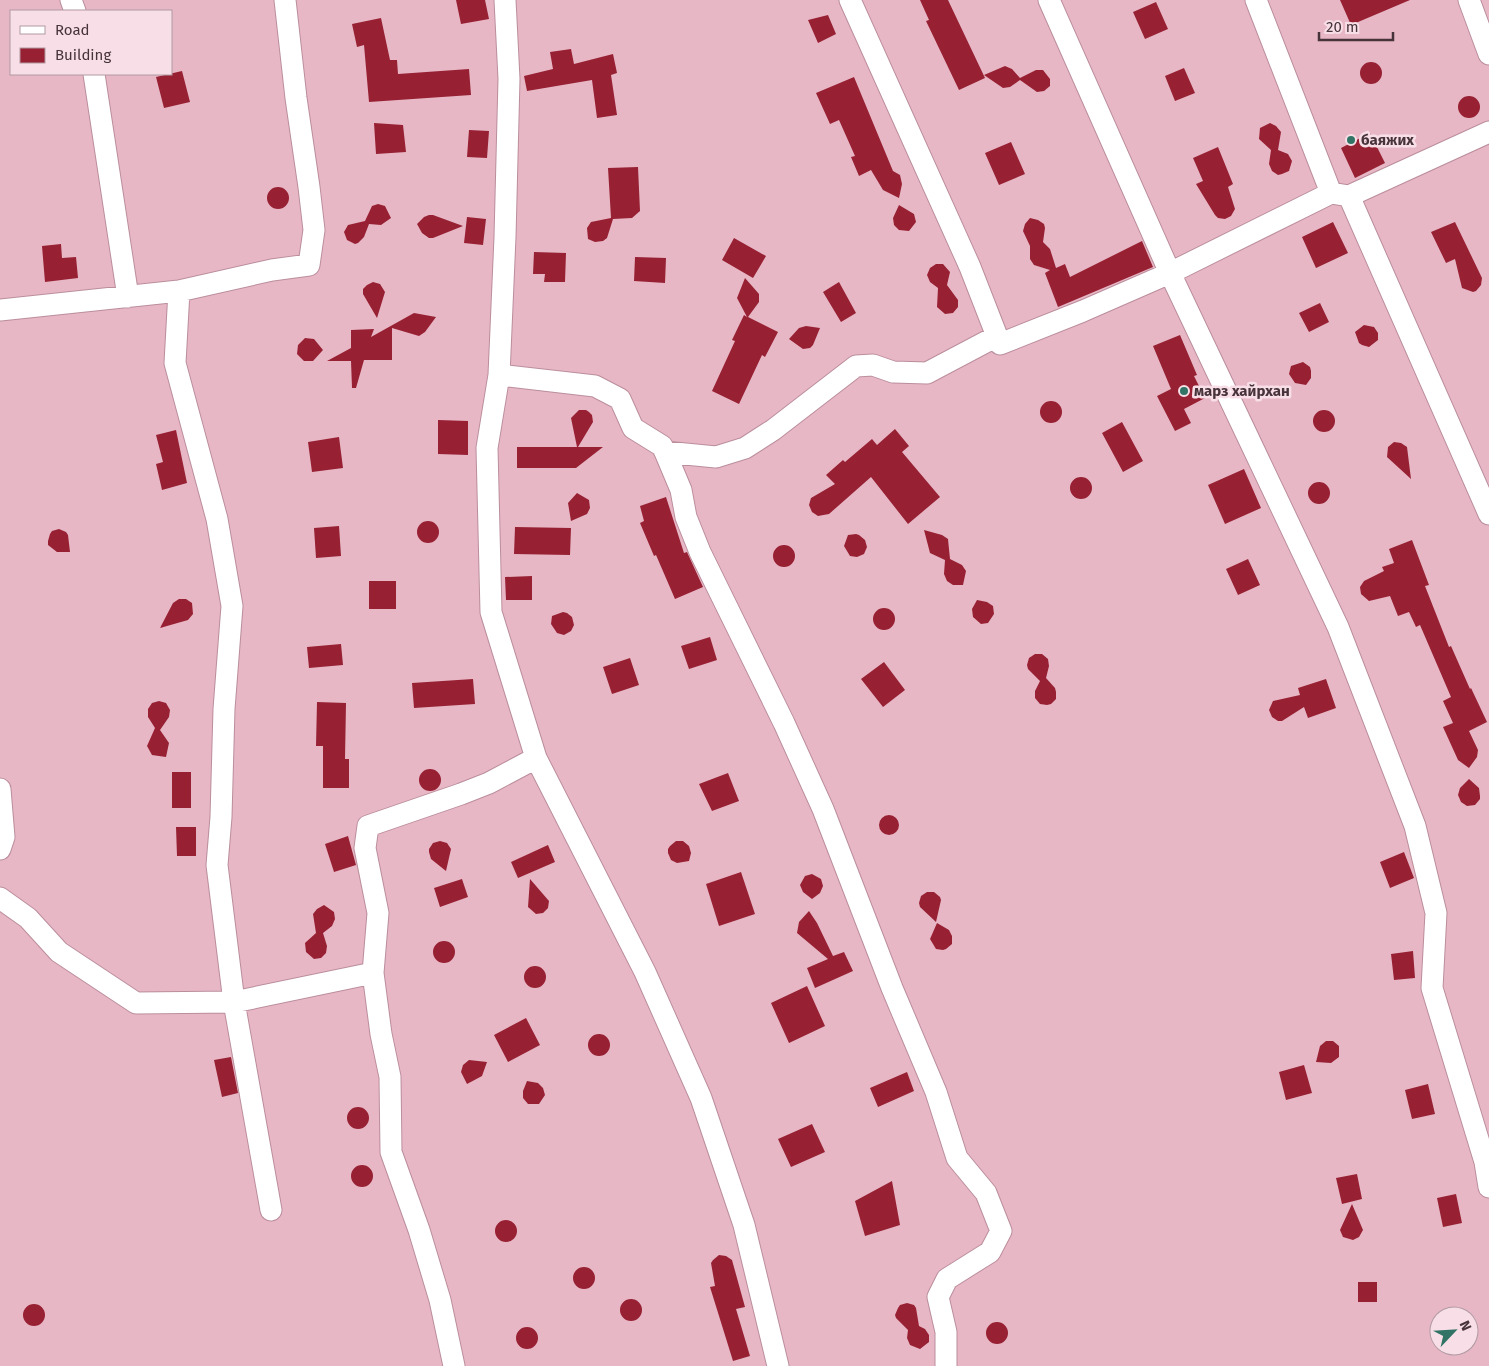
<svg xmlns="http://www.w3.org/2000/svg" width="1489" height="1366" font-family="'Fira Sans',sans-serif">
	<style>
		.building { fill: #972033 }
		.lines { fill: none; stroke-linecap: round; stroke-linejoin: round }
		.street-casing { stroke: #bb8e9c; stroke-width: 23 }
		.street { stroke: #fff; stroke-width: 21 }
		.poi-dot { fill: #317466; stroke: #f8dfe7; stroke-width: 2 }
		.labels { text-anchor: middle; stroke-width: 5; stroke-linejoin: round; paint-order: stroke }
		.poi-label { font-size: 15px; font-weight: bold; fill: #47333a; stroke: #f8dfe7; text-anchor: start }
	</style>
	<rect width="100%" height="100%" fill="#e7b7c6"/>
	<path class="building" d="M456,0h29l4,19 -28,5z
		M920,0h28l37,78 -26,12 -33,-69 3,-1z
		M1340,0h70l-59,25z
		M1156,2l12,27 -23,10 -12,-27z
		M828,15l8,19 -18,9 -10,-23z
		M381,18l9,42h7l1,14 71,-5 2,26 -102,7 -5,-57 -7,2 -5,-23z
		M571,49l3,15 39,-10 4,19 -6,2 6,40 -20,3 -5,-38 -65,11 -3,-15 29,-7 -3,-17z
		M1360 73a11 11 0 1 1 22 0a11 11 0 1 1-22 0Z
		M1005,66l7,3 8,9 16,-8h7l7,9v7l-6,5 -7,1 -17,-12 -10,7 -7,1 -19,-13z
		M1184,68l11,25 -20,8 -10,-25z
		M182,71l8,31 -26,6 -8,-31z
		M854,77l39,94 7,4 2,9 -3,14 -16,-8 -12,-20 -12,6 -8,-19 4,-1 -16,-36 -9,4 -14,-31z
		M1458 107a11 11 0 1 1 22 0a11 11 0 1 1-22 0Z
		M374,123l29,2 3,27 -30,2z
		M1270,123l6,3 5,6 -3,18 10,4 4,7 -3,10 -7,3 -4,1 -6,-4 -3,-7 2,-14 -12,-11 1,-11z
		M469,130l20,1 -2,27 -20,-1z
		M1370,133l15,30 -30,15 -14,-30z
		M1011,142l14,32 -26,11 -14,-32z
		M1218,147l15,37 -5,3 7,22 -4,7 -6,3 -7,-1 -3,-3 -19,-31 7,-3 -10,-23z
		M638,167l2,44 -8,7 -19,1 -6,19 -4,3 -8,1 -7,-3 -1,-11 4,-6 20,-4 -3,-50z
		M267 198a11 11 0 1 1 22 0a11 11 0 1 1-22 0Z
		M378,204l7,2 6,12 -10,7 -12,-1 -5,13 -6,6 -3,1 -8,-4 -3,-8 4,-7 17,-4 7,-15z
		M899,205l15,9 2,8 -7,9 -10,-1 -5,-5 -1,-7z
		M429,215h4l30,11 -30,12h-4l-7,-5 -5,-9 7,-7z
		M467,217l19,2 -3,26 -19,-2z
		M1030,218l8,2 6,4 1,4 -2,14 7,7 6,19 9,-4 5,13 72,-36 11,26 -95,40 -13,-34 5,-3 -16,-5 -4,-6v-13l-7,-15 2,-7z
		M1333,222l15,31 -32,15 -14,-31z
		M1455,222l27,56 -1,7 -5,6 -3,1 -11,-4 -7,-29 -9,4 -15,-31z
		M734,238l32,18 -13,22 -31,-18z
		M61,244l1,14 14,-1 2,21 -33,4 -3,-36z
		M534,252l32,1 -1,29h-21l1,-8h-12z
		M635,257l31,1 -1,25 -31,-2z
		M936,264h7l7,8 -3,13 11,15v7l-5,6 -8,1 -8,-7 1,-19 -8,-6 -3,-7 3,-7z
		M745,278l14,16v8l-11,15 30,15 -13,25 -3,-2 -23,49 -27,-13 23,-50 -3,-1 12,-25 3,2 -10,-19z
		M373,282l7,2 5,8 -8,26 -14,-24v-5l4,-4z
		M839,282l17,31 -15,9 -18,-30z
		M1320,303l9,19 -20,10 -10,-19z
		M414,313l22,4 -11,15 -6,4 -27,-8v32h-28l-8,28h-4l-1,-27h-24l24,-13v-18l23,-1 -3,8z
		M1364,325l10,2 4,6v7l-9,7 -7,-2 -3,-2 -4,-11z
		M806,326l14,2 -7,17 -3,3 -7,1 -14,-10 10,-11z
		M1180,335l17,40 -3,1 11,22 -21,11 7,14 -16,8 -18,-35 14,-7 -18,-43z
		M305,338l9,1 9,11 -10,11h-9l-7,-7 1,-9z
		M1303,362l7,5 1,4v7l-5,7 -11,-2 -6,-9 2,-8z
		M1040 412a11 11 0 1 1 22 0a11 11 0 1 1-22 0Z
		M1313 421a11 11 0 1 1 22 0a11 11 0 1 1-22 0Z
		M579,410h7l3,2 3,3 1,7 -15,25h25l-27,21h-59v-21h60l-6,-29z
		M438,420l30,1v34l-30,-1z
		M1122,422l21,39 -20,11 -21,-39z
		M895,429l14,17 -7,6 38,45 -32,27 -37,-47 -42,37 -11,2 -6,-4 -3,-7 2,-7 24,-14 -9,-9 17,-15 2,2 27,-23 5,6z
		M176,430l11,53 -25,7 -6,-26 7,-2 -7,-27z
		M339,437l4,31 -31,4 -4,-30z
		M1394,442l7,1 6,4 4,32 -24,-22 1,-10z
		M1244,469l17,39 -36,16 -17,-39z
		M1070 488a11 11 0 1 1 22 0a11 11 0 1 1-22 0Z
		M1308 493a11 11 0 1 1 22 0a11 11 0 1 1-22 0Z
		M577,493l12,7 1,8 -3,6 -16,7 -3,-18z
		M666,497l18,56 3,-1 16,35 -28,12 -19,-44 -2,1 -14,-33 4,-2 -4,-15z
		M417 532a11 11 0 1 1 22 0a11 11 0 1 1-22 0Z
		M339,526l2,30 -25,2 -2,-30z
		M515,527l56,1 -1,27 -56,-1z
		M59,529l7,3 2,3 2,17h-13l-9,-7v-4l2,-7 2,-3z
		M924,530l18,5 6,4 2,20 12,6 4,6 -3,14h-10l-6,-4 -3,-7 1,-14 -15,-7z
		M856,534l3,1 6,5 2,7 -3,7 -7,3 -7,-1 -6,-10 4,-11z
		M1412,540l17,45 -4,1 24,61 2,-1 19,43 1,-1 16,34 -18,9 9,19 -1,7 -8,11 -11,-8 -15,-33 10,-4 -10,-22 8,-4 -31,-72 -4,2 -7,-15 -11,4 -8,-20 -21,5 -8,-7 -1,-7 4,-6 20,-10 -2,-4 12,-4 -5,-14z
		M773 556a11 11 0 1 1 22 0a11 11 0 1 1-22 0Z
		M1248,559l12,26 -22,10 -12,-26z
		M532,576v24h-26l-1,-23z
		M369,581h27v28h-27z
		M179,599h7l6,4 1,11 -5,6 -28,8 13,-25z
		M977,600l10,2 6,4 1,8 -6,9 -7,1 -8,-7 -1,-8z
		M873 619a11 11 0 1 1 22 0a11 11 0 1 1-22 0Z
		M563,612l4,1 5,4 2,8 -3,6 -7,4 -7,-2 -6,-9 1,-8z
		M710,637l7,23 -28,9 -8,-23z
		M341,644l2,21 -34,3 -2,-21z
		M1035,654h7l6,5 1,7 -3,12 9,10 1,4v7l-5,5 -4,1 -7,-1 -5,-6v-7l5,-10 -12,-12 -1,-4 2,-7z
		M630,658l9,27 -27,9 -9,-27z
		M884,662l21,28 -22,17 -22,-28z
		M473,679l2,25 -61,4 -2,-25z
		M1326,679l10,29 -28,10 -4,-11 -22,14h-4l-6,-4 -3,-7 4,-9 27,-6 -2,-7z
		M159,701l7,2 4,7 -1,7 -9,13 9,13 -3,14 -14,-2 -5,-9 8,-18 -7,-11v-8l4,-6z
		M317,702l29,1 -1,56h4v29h-26v-42h-7z
		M419 780a11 11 0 1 1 22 0a11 11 0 1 1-22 0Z
		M172,772h19v36h-19z
		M728,773l11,28 -27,10 -13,-27z
		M1469,779l10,9 1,8v3l-5,6 -8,1 -6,-4 -3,-7 2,-7z
		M879 825a10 10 0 1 1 20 0a10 10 0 1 1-20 0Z
		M176,827h20v29h-19z
		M348,836l8,29 -22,7 -9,-28z
		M440,841l7,2 4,6 -5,22 -15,-12 -2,-7v-3l4,-6z
		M676,841h7l6,5 2,7 -2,8 -12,2 -6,-3 -3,-7v-4l2,-3z
		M548,845l7,17 -37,16 -7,-16z
		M1404,852l10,26 -24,10 -10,-26z
		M741,872l14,42 -36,12 -13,-42z
		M812,874l9,5 2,7 -3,7 -8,6 -9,-7 -3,-7 5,-9z
		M462,879l6,18 -28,10 -6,-19z
		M530,879l19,22 -1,7 -5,5 -7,1 -8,-7z
		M927,892h7l6,5 1,3 -5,22 -16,-15 -1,-4 2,-7z
		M324,905l10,7 1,7 -3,7 -9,7 4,13 -1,7 -5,5 -7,1 -8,-7 -1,-9 11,-10 -3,-19 4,-5z
		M809,911l8,12 16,33 11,-4 9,19 -38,17 -8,-20 21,-9 -31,-26 2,-11z
		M937,923l12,7 3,6v8l-6,5 -3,1 -7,-1 -6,-10z
		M433 952a11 11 0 1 1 22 0a11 11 0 1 1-22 0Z
		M1413,951l2,27 -21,2 -3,-26z
		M524 977a11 11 0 1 1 22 0a11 11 0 1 1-22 0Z
		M807,986l18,40 -36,17 -18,-40z
		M526,1018l14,27 -32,17 -14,-27z
		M588 1045a11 11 0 1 1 22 0a11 11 0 1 1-22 0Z
		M1326,1041h7l6,5v11l-8,6 -15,-1 4,-16z
		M231,1057l7,36 -16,4 -8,-37z
		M469,1060l18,2 -5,14 -15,8 -6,-12 2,-7z
		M1304,1065l8,28 -26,7 -7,-28z
		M907,1072l7,19 -36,16 -8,-19z
		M527,1081l11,2 5,5 2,7 -6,9h-11l-5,-6v-7z
		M1428,1084l7,30 -23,5 -7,-29z
		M347 1118a11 11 0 1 1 22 0a11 11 0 1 1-22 0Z
		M812,1124l13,28 -34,15 -13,-28z
		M351 1176a11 11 0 1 1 22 0a11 11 0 1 1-22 0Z
		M1357,1174l5,25 -20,5 -6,-26z
		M892,1181l8,44 -35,11 -10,-35z
		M1456,1194l6,29 -19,4 -6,-29z
		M1352,1204l11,26 -4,7 -6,3 -10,-3 -3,-7z
		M495 1231a11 11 0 1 1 22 0a11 11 0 1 1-22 0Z
		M719,1255l7,1 6,4 13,47 -9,2 14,47 -17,5 -23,-74 5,-1 -4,-23 2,-3z
		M573 1278a11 11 0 1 1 22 0a11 11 0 1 1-22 0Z
		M1358,1282h19v20h-19z
		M620 1310a11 11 0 1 1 22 0a11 11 0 1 1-22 0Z
		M907,1303l7,2 2,3 3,18 6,3 4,6v7l-9,7 -10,-4 -3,-7 1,-8 -12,-12 -1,-3 3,-7 2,-3z
		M23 1315a11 11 0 1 1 22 0a11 11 0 1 1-22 0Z
		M986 1333a11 11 0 1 1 22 0a11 11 0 1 1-22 0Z
		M516 1338a11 11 0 1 1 22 0a11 11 0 1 1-22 0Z"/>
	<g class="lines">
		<defs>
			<path id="street" d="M71,0l4,11
				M505,0l4,79 -4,158 -6,138 -12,73 4,164 45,146 109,214 56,126 43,127 34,141
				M850,0l120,267 30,77 83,-33 87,-38 161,-80
				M1049,0l121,273 168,354 77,199 21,87 -4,75 53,174 4,25
				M1256,0l75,193 18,3 140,318
				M1469,0l20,54
				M94,74l34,223
				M1349,196l140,-64
				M0,310l179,-19
				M499,375l96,11 25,13 13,29 29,18 3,6 16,38 5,27 14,35 84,171 39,86 69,179 44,104 21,66 29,35 15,38 -11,21 -43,27 -9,18 8,35v34
				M665,452l51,5 29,-9 28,-18 83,-64 17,-1 20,7 34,1 70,-37
				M0,789l4,48 -4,12
				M0,898l28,20 31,34 77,51 98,-1 139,-29 8,61 9,43 1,75 28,78 21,70 14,66
				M373,973l5,-60 -13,-65 3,-22 93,-32 28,-11 47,-25
				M271,1210l-37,-208 -17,-137 4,-48 3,-108 8,-103 -15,-87 -42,-156 4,-72 93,-21 37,-5 5,-35 -5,-43 -13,-89 -11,-98"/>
		</defs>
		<use href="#street" class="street-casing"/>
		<use href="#street" class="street"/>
	</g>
	<g class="poi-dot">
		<circle cx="1351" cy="140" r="5"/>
		<circle cx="1184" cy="391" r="5"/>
	</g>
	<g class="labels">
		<g class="poi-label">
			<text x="1361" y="145">баяжих</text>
			<text x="1194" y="396">марз хайрхан</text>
		</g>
	</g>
	<rect x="10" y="10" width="162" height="65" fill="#f8dfe7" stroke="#b19aa2"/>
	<rect x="20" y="26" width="25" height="8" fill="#ffffff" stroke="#b19aa2"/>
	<text x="55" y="35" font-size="15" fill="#47333a">Road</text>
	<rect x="20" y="48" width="25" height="15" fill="#972033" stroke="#b19aa2"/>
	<text x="55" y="60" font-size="15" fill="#47333a">Building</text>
	<g transform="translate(1454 1331) rotate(65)"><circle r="24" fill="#f8dfe7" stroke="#b19aa2"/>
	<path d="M0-4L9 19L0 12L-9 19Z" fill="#317466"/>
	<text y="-8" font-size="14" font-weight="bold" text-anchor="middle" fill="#47333a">N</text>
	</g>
	<path d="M1319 32v8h74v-8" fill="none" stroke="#47333a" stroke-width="2.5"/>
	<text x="1326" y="32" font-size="15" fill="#47333a" stroke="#f8dfe7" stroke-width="4" paint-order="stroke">20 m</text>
</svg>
